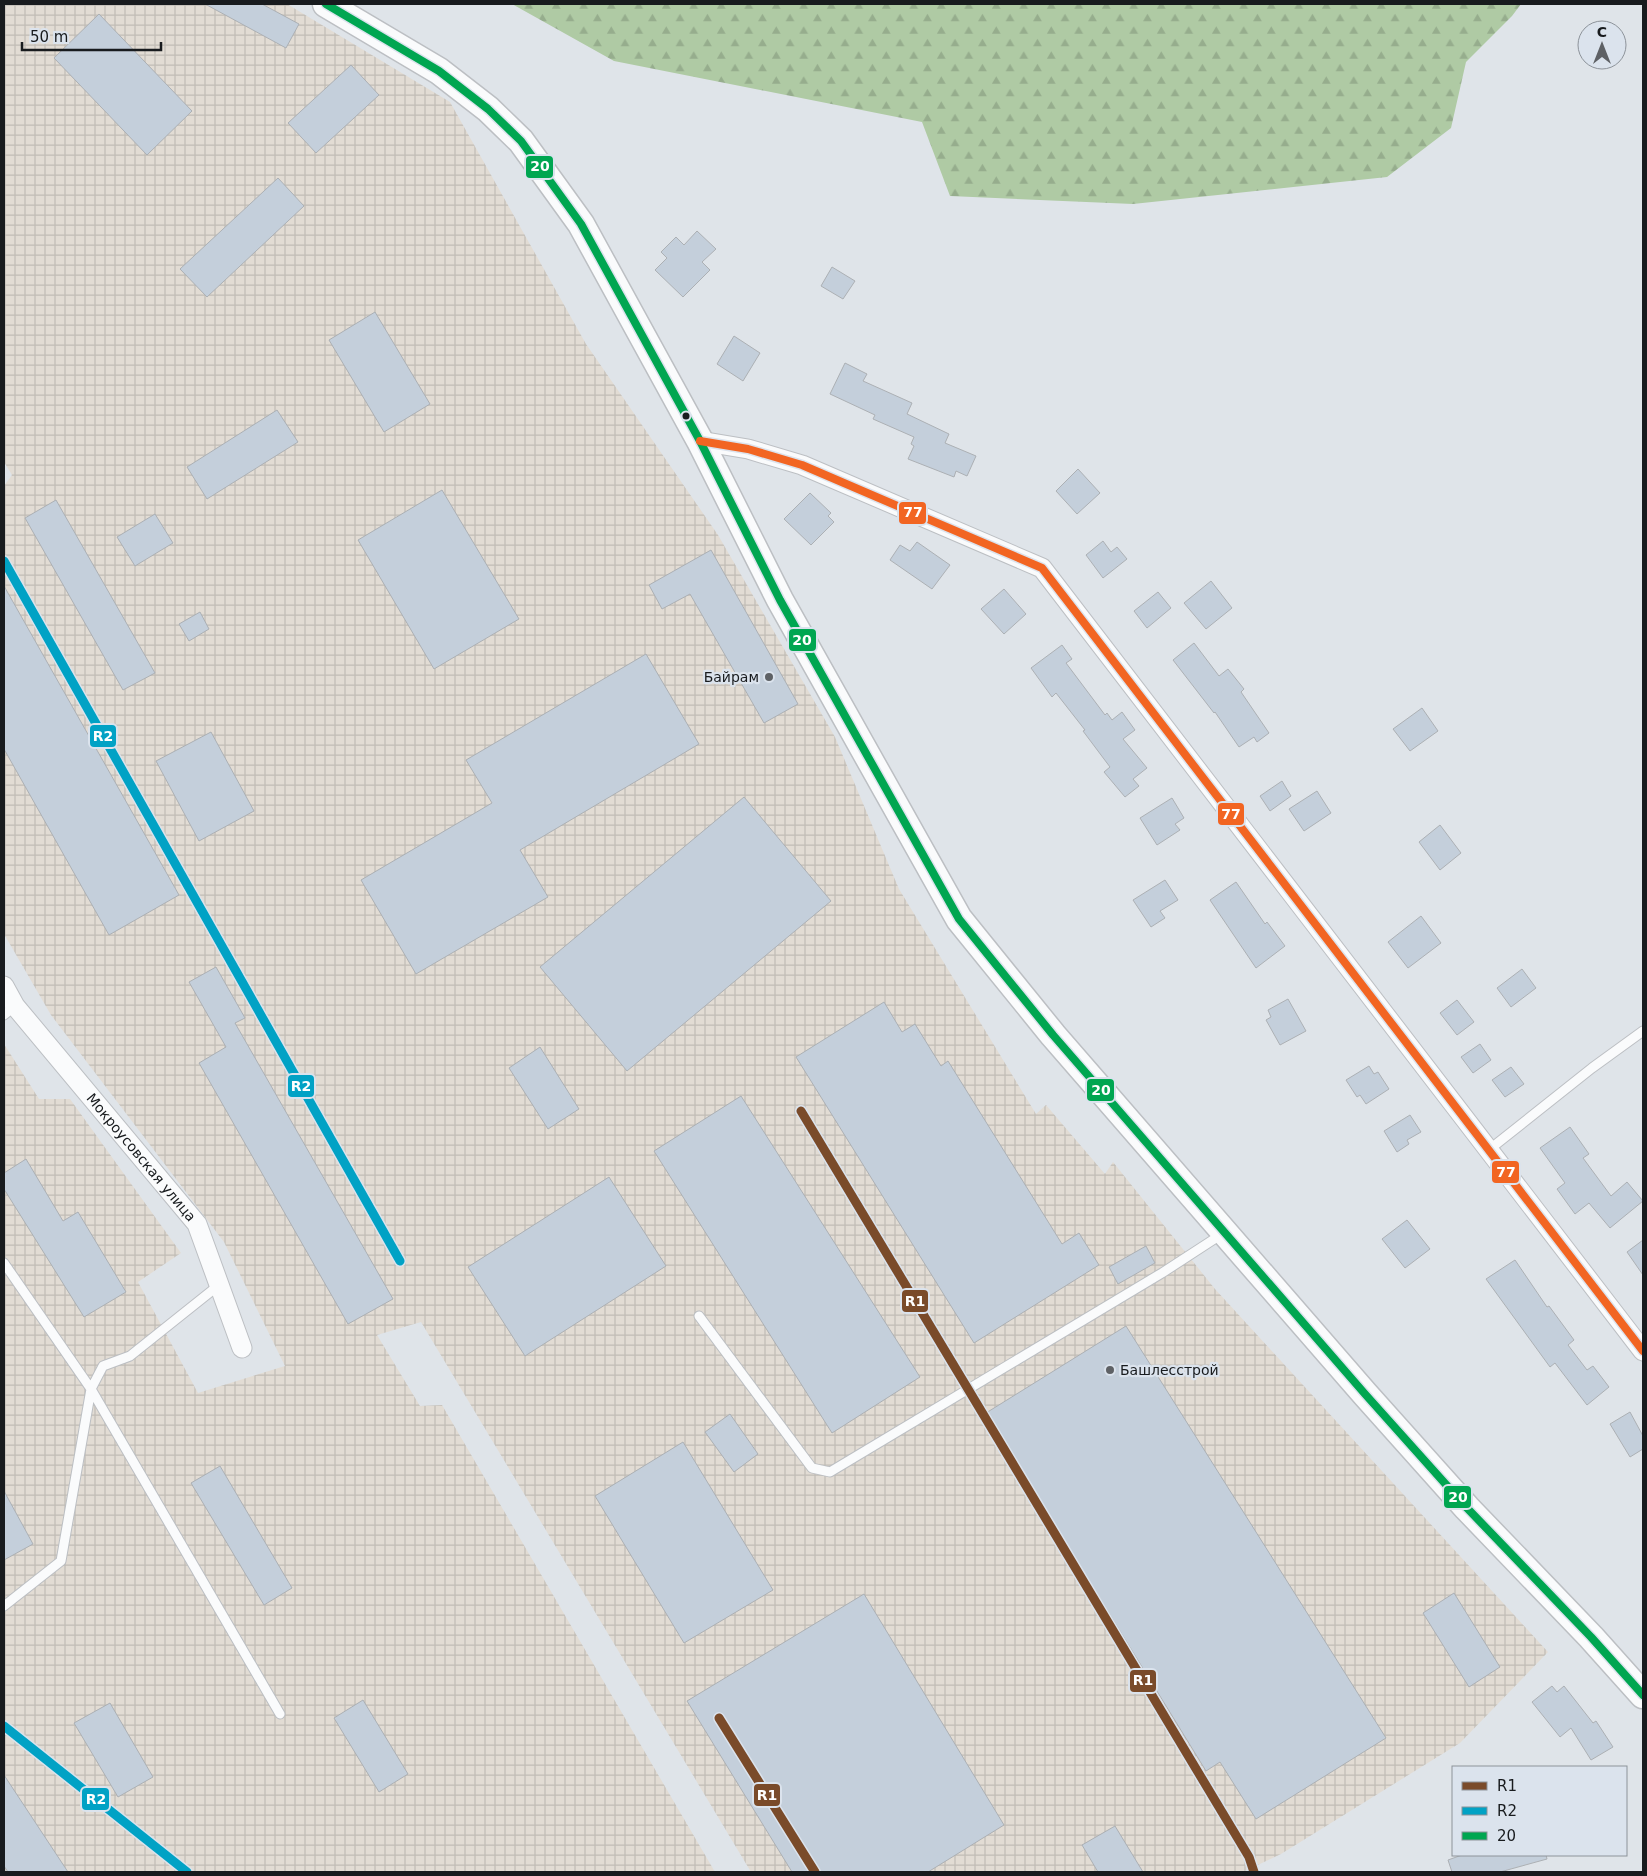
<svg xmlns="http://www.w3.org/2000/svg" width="1647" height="1876" font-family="'DejaVu Sans',sans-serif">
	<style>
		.industrial { fill: url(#industrial-grid) }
		.forest { fill: url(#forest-firs) }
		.building { fill: #c4cfdb; stroke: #acb0b4 }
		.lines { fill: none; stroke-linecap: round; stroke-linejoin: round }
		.service-casing { stroke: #bcbfc3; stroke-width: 11 }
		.minor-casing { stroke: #bcbfc3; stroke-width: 21 }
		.secondary-casing { stroke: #bcbfc3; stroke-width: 29 }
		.service { stroke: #fafbfc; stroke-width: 9 }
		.minor { stroke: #fafbfc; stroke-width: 19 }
		.secondary { stroke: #fafbfc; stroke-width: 26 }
		.bus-1-casing { stroke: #dbe3ed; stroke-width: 11 }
		.bus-2-casing { stroke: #dbe3ed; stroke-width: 11 }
		.bus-1 { stroke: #00a651; stroke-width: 8 }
		.bus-2 { stroke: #f26522; stroke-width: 8 }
		.rail-1-casing { stroke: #dbe3ed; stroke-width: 12 }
		.rail-2-casing { stroke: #dbe3ed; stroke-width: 12 }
		.rail-1 { stroke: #7a4b2a; stroke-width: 9 }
		.rail-2 { stroke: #01a2c5; stroke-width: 9 }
		.bus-dot { fill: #181b1e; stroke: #dbe3ed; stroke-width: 2 }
		.poi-dot { fill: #5e6165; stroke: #dbe3ed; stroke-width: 2 }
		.labels { text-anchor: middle; stroke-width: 4.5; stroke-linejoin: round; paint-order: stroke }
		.poi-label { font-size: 14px; fill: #181b1e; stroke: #dbe3ed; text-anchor: end }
		.street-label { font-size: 14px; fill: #181b1e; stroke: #dbe3ed }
		.line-badge { stroke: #dbe3ed; stroke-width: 2 }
		.badge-label { font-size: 14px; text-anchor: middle; font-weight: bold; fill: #fff }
	</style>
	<defs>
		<pattern id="industrial-grid" width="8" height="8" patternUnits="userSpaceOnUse" patternTransform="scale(1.25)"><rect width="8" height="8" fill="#e2dcd4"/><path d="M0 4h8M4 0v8" fill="none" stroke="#c1bcb6"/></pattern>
		<pattern id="forest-firs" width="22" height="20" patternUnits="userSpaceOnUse" patternTransform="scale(1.25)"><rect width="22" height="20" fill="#afcaa4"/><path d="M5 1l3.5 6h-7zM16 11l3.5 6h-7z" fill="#96ad8d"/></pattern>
	</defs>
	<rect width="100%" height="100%" fill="#dfe4e9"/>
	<path class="industrial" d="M4,4h283l163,98 136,242 132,191 117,202 64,152 137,225 10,-9 59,69 8,-12 102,127 333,363 -88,91 -179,111 -38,18h-492l-330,-550 -44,13 43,71 22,-1 273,467h-711v-828l35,55h31l111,154 -43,29 60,111 87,-27 -61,-124 -173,-227 -47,-81v-448l8,-11 -8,-13z"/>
	<path class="forest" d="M512,4h1009l-9,12 -46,46 -15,66 -64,49 -254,27 -183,-8 -28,-74 -308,-61z"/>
	<path class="building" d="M205,4h57l37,20 -13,24z
		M99,14l93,97 -45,44 -93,-97z
		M351,65l28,30 -63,58 -28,-30z
		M278,178l26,28 -97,91 -27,-28z
		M697,231l19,18 -14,13 8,8 -27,27 -28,-27 12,-12 -6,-6 15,-15 8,8z
		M832,267l23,14 -12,18 -22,-13z
		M375,312l55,92 -46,28 -55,-92z
		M734,336l26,17 -17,28 -26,-17z
		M845,363l22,11 -4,7 49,22 -5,11 42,20 -4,9 31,13 -9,20 -11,-5 -2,6 -46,-18 6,-13 -3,-2 3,-7 -41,-18 2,-4 -45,-21z
		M277,410l21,32 -91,57 -20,-32z
		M1078,469l22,24 -23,21 -21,-23z
		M442,490l77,129 -85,50 -76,-129z
		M810,493l21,20 -3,3 6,6 -23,23 -27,-26z
		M56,500l99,173 -32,17 -98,-172z
		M155,514l18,29 -38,23 -18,-29z
		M1103,541l8,11 6,-5 10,12 -24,19 -17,-23z
		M917,542l33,23 -18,24 -42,-29 10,-15 10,6z
		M711,550l87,154 -34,19 -74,-129 -28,15 -13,-24z
		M1211,581l21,27 -26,21 -22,-26z
		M4,586l175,309 -70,40 -105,-186z
		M1004,589l22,25 -22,20 -23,-25z
		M1158,592l13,16 -24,20 -13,-17z
		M200,612l9,17 -20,12 -10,-17z
		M1194,643l25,33 9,-7 16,20 -3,3 28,41 -12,9 -3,-5 -15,10 -24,-35 -1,1 -41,-53z
		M1062,645l10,14 -6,4 39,52 2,-2 5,7 10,-8 13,18 -12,9 24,29 -14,11 6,7 -14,11 -21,-25 6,-5 -27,-36 2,-1 -29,-37 -4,4 -21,-29z
		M646,654l53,90 -179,106 28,47 -132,77 -55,-94 131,-77 -26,-43z
		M1422,708l16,23 -28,20 -17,-22z
		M211,732l43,79 -55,30 -43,-80z
		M1282,781l9,15 -21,15 -10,-15z
		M1317,791l14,22 -27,18 -15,-22z
		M744,797l87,104 -204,170 -87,-104z
		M1172,798l12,20 -9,6 5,6 -23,15 -17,-27z
		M1440,825l21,28 -21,17 -21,-28z
		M1165,880l13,20 -18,11 5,7 -14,9 -18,-27z
		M1236,882l29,42 2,-2 18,24 -29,22 -46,-68z
		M1421,916l20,27 -33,25 -20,-26z
		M216,967l29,51 -10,5 158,276 -45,25 -149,-261 27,-16 -37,-65z
		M1522,969l14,19 -25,19 -14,-19z
		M1288,999l18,32 -26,14 -14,-25 5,-3 -3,-7z
		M1457,1000l17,22 -17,13 -17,-22z
		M884,1002l18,30 13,-8 26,42 7,-5 114,183 17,-11 20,32 -125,78 -178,-286z
		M1480,1044l11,16 -18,13 -12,-16z
		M540,1047l39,62 -31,20 -39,-61z
		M1369,1066l5,8 4,-2 11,17 -23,15 -6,-9 -3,2 -11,-17z
		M1511,1067l13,17 -19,13 -13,-17z
		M741,1096l179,281 -88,56 -178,-282z
		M1410,1115l11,17 -14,8 2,4 -12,8 -13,-21z
		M1570,1127l19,27 -6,4 28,38 16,-14 16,19 -33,27 -21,-25 -14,11 -18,-25 8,-6 -25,-35z
		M26,1159l37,62 15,-9 48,80 -42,25 -80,-128v-16z
		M609,1177l57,89 -141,90 -57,-89z
		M1407,1220l23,29 -25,19 -23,-29z
		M1643,1240v35l-16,-23z
		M1146,1246l9,17 -37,21 -9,-17z
		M1515,1260l32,47 2,-1 25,34 -6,5 19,25 6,-4 16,21 -22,18 -32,-42 -5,4 -64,-88z
		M1126,1326l260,412 -130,81 -36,-57 -14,9 -220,-358z
		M1630,1412l13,24v13l-13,8 -20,-33z
		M730,1414l28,40 -24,18 -29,-40z
		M683,1442l90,148 -89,53 -89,-147z
		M220,1466l72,122 -28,17 -73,-122z
		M4,1491l29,53 -29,16z
		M1454,1593l46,74 -31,20 -46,-74z
		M864,1594l140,231 -76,47h-136l-105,-171z
		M1552,1686l5,6 7,-6 29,37 3,-2 17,26 -22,13 -20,-32 -11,9 -28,-35z
		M363,1700l45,74 -29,18 -45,-74z
		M110,1703l43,74 -35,20 -44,-74z
		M4,1775l64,97h-60l-4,-6z
		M1115,1826l28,46h-45l-16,-27z
		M1462,1855h84l1,4 -47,13h-48l-4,-12z"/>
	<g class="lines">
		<defs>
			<path id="service" d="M4,1015l11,-9
				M1490,1149l102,-81 51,-37
				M4,1263l87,126 12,-23 27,-10 89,-71
				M699,1316l113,152 18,4 332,-199 60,-39
				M91,1389l189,325
				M4,1606l57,-45 30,-172"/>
			<g id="minor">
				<path d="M700,441l48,8 54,16 240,103 601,783"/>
				<path id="s1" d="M4,986l11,20 182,218 45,124"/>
			</g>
			<path id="secondary" d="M326,4l113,67 49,38 33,32 60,83 119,217 80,159 179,319 94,116 312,359 102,114 124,129 52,58"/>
		</defs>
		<use href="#service" class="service-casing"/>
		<use href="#minor" class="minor-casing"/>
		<use href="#secondary" class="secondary-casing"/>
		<use href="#service" class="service"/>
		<use href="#minor" class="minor"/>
		<use href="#secondary" class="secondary"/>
		<defs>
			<path id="bus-1" d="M326,4l113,67 49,38 33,32 60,83 119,217 80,159 179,319 94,116 312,359 102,114 124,129 52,58"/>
			<path id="bus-2" d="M700,441l48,8 54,16 240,103 601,783"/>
		</defs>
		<use href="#bus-1" class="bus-1-casing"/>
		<use href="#bus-2" class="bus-2-casing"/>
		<use href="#bus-1" class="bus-1"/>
		<use href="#bus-2" class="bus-2"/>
		<defs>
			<path id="rail-1" d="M801,1111l448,746 5,15
				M719,1718l96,154"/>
			<path id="rail-2" d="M4,561l396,700
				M4,1726l183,146"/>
		</defs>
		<use href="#rail-1" class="rail-1-casing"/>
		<use href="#rail-2" class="rail-2-casing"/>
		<use href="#rail-1" class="rail-1"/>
		<use href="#rail-2" class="rail-2"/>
	</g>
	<circle class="bus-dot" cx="686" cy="416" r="4.5"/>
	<g class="poi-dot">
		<circle cx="769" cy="677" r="5"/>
		<circle cx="1110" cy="1370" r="5"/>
	</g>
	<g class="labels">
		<g class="poi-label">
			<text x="759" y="682">Байрам</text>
			<text x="1120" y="1375" text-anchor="start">Башлесстрой</text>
		</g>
		<g class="street-label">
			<text dy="5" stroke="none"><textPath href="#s1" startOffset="220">Мокроусовская улица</textPath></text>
		</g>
	</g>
	<g class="line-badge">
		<rect x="525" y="155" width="29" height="24" rx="5" fill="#00a651"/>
		<rect x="898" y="501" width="29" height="24" rx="5" fill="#f26522"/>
		<rect x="788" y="628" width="29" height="24" rx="5" fill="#00a651"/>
		<rect x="89" y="724" width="28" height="24" rx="5" fill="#01a2c5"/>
		<rect x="1217" y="802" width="28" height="24" rx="5" fill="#f26522"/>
		<rect x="287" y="1074" width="28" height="24" rx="5" fill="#01a2c5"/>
		<rect x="1086" y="1078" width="29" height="24" rx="5" fill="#00a651"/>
		<rect x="1491" y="1160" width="29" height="24" rx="5" fill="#f26522"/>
		<rect x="901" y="1289" width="28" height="24" rx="5" fill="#7a4b2a"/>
		<rect x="1443" y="1485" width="29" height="24" rx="5" fill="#00a651"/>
		<rect x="1129" y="1669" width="28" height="24" rx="5" fill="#7a4b2a"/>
		<rect x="753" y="1783" width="28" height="24" rx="5" fill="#7a4b2a"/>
		<rect x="81" y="1787" width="29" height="24" rx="5" fill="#01a2c5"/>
	</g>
	<g class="badge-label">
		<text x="540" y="171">20</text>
		<text x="913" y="517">77</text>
		<text x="802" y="645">20</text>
		<text x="103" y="741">R2</text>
		<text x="1231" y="819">77</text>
		<text x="301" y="1091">R2</text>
		<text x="1101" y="1095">20</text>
		<text x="1506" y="1177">77</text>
		<text x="915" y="1306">R1</text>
		<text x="1458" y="1502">20</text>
		<text x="1143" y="1685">R1</text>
		<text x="767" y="1800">R1</text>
		<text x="96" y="1804">R2</text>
	</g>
	<rect width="1647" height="1876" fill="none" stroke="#181b1e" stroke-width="10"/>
	<rect x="1452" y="1766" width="175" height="90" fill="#dbe3ed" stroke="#8d939a"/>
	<rect x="1462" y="1782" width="25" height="8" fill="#7a4b2a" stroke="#8d939a"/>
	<text x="1497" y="1791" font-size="15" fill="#181b1e">R1</text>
	<rect x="1462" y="1807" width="25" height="8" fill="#01a2c5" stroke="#8d939a"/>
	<text x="1497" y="1816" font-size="15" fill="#181b1e">R2</text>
	<rect x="1462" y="1832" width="25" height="8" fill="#00a651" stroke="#8d939a"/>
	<text x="1497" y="1841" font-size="15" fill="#181b1e">20</text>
	<g transform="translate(1602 45)"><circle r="24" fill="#dbe3ed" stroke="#8d939a"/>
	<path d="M0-4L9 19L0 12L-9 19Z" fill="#5e6165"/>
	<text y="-8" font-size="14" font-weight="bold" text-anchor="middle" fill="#181b1e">С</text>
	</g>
	<path d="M22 42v8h139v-8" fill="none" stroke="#181b1e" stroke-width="2.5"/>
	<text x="30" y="42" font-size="15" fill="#181b1e" stroke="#dbe3ed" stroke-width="4" paint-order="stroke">50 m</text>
</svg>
